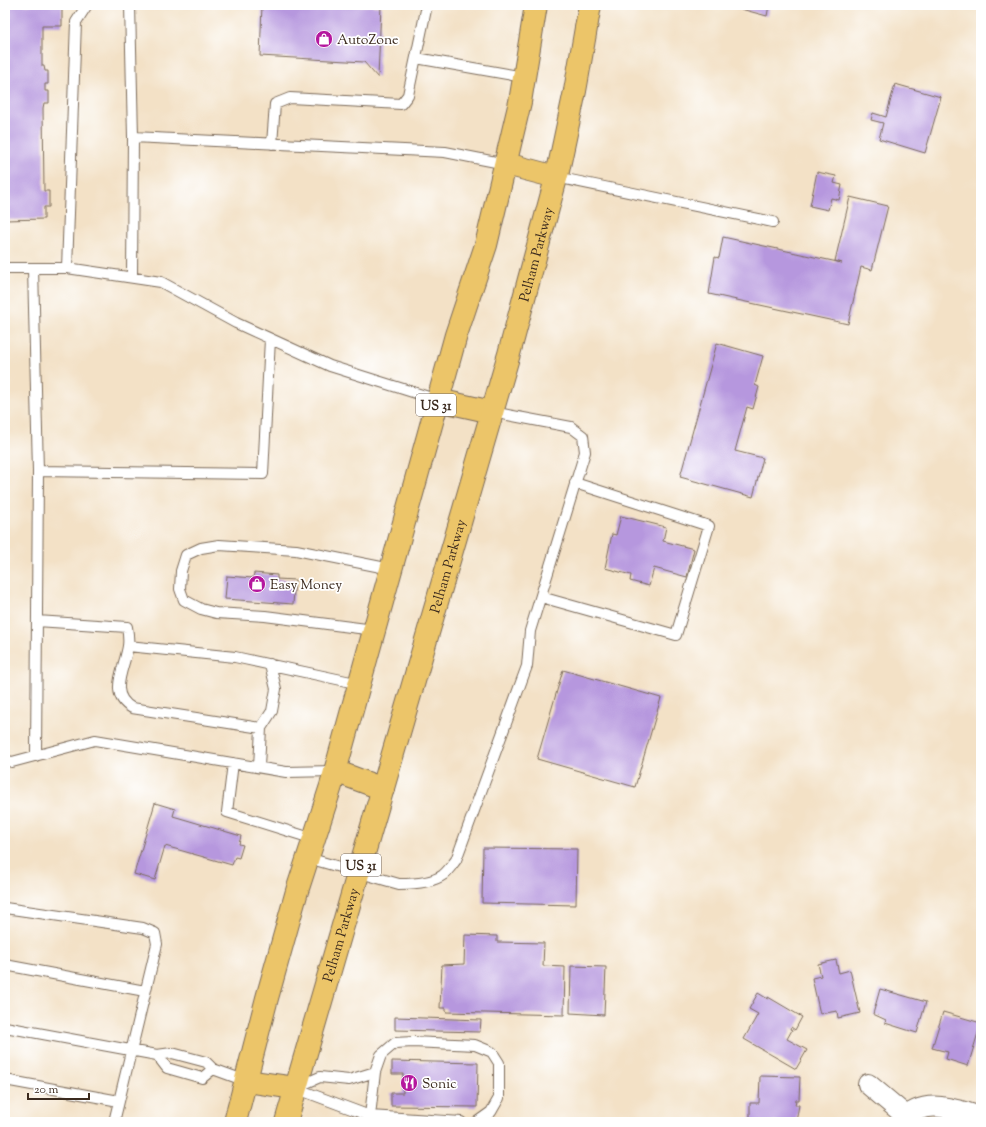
<svg xmlns="http://www.w3.org/2000/svg" width="986" height="1127" font-family="'Sorts Mill Goudy',serif">
	<style>
		.building { fill: #b697de }
		.lines { fill: none; stroke-linecap: round; stroke-linejoin: round }
		.service-casing { stroke: #7b6a59; stroke-width: 12 }
		.minor-casing { stroke: #7b6a59; stroke-width: 22 }
		.primary-casing { stroke: #7b6a59; stroke-width: 24 }
		.service { stroke: #fff; stroke-width: 10 }
		.minor { stroke: #fff; stroke-width: 20 }
		.primary { stroke: #ecc569; stroke-width: 22 }
		.labels { text-anchor: middle; stroke-width: 3.5; stroke-linejoin: round; paint-order: stroke }
		.shield { fill: #fff; stroke: #766a62; stroke-width: 1 }
		.shield-label { font-size: 13px; font-weight: bold; fill: #3b2a1e }
		.poi-label { font-size: 14px; fill: #3b2a1e; stroke: #fff; text-anchor: start }
		.street-label { font-size: 14px; fill: #3b2a1e; stroke: #fff }
	</style>
	<rect width="100%" height="100%" fill="#fff"/>
	<filter id="ink" filterUnits="userSpaceOnUse"><feTurbulence type="fractalNoise" baseFrequency=".025" numOctaves="2"/><feDisplacementMap in="SourceGraphic" scale="8" xChannelSelector="R" yChannelSelector="G"/><feConvolveMatrix kernelMatrix="1 2 1 2 8 2 1 2 1" color-interpolation-filters="sRGB"/></filter>
	<filter id="wash" filterUnits="userSpaceOnUse"><feTurbulence type="fractalNoise" baseFrequency=".012" numOctaves="4" result="noise"/><feDisplacementMap in="SourceGraphic" scale="16" xChannelSelector="R" yChannelSelector="G"/><feGaussianBlur stdDeviation="0.9" result="paint"/><feColorMatrix in="noise" values="0 0 0 0 0 0 0 0 0 0 0 0 0 0 0 0 0 1.4 0 .05"/><feComposite in="paint" operator="in"/></filter>
	<g filter="url(#wash)">
		<rect width="100%" height="100%" fill="#f3e1c6"/>
		<g id="blocks">
			<path class="building" d="M5,5h57v21h-20v40h2l1,5h3v13h-3v7h4v12h-5l-1,5 1,83h5v16h-5v12l-39,1z
				M262,5l119,1 -3,72 -14,-16 -104,-6z
				M726,5h43l-2,11z
				M895,84l46,13 -16,56 -46,-14 4,-16 -12,-3 2,-7 13,4z
				M817,172l19,4 -2,7 8,2 -3,15 -8,-2 -3,12 -18,-4z
				M850,197l38,9 -16,64 -11,-3 -13,57 -139,-30 6,-37 4,1 4,-21 119,26 -7,-2z
				M717,343l46,13 -8,29 4,2 -6,22 -6,-2 -12,44 28,7 -10,39 -73,-20z
				M621,516l45,11 -3,14 31,8 -7,28 -33,-9 -5,18 -19,-5 1,-6 -26,-7 7,-34 4,1z
				M254,573l23,2v4l18,1 -2,24 -68,-5 2,-23 26,2z
				M563,670l98,28 -26,89 -98,-28z
				M155,803l20,6 -2,7 68,20 -2,8 4,1 -4,13 -4,-1 -3,8 -67,-19 -10,34 -21,-6z
				M483,848l94,1 -1,56 -94,-2z
				M465,935l32,1v6l47,1 -1,23 22,1 -1,48 -118,-3v-4h-6l2,-43 22,-1z
				M836,960l3,13 11,-3 10,43 -22,5 -1,-7 -17,3 -8,-36 9,-2 -3,-12z
				M571,966l35,1 -2,48 -34,-2z
				M880,989l46,13 -9,31 -32,-10 1,-3 -13,-6z
				M758,993l10,6v-2l34,20 -7,13 -4,-3 -1,2 2,1 -5,9 20,11 -11,19 -52,-30 14,-25 -9,-5z
				M943,1012l38,11 -13,43 -22,-7 2,-7 -16,-4z
				M395,1017l86,3 -1,12 -85,-2z
				M392,1061l86,2 -1,44 -86,-1v-13h12v-19h-11z
				M760,1076l40,1 -1,23h-3l-1,5h4l-3,17h-46v-19h9z"/>
		</g>
	</g>
	<g filter="url(#ink)">
		<use href="#blocks" fill-opacity="0" stroke="#7b6a59" stroke-width="1"/>
		<g class="lines">
			<defs>
				<path id="service" d="M130,5l3,132 312,15 61,12
					M416,58l108,19
					M272,144l3,-40 15,-6 111,6 7,-9 19,-90
					M556,177l217,45
					M5,268h62l9,-246 11,-17
					M33,268l5,203
					M67,268l94,14 75,41 94,43 108,34
					M132,277l1,-140
					M541,597l135,38 33,-109 -134,-43
					M37,621l90,6c1,6 2,13 1,19 -3,22 -21,48 4,62l129,20
					M374,630l-109,-14 -49,-3 -15,-4 -17,-9 -4,-11 1,-18 5,-16 15,-7 18,-3 77,5 95,19
					M128,646l107,11 125,27
					M36,756l2,-285 225,3 7,-135
					M5,760l7,2 83,-22 191,32 49,-1
					M233,763l-6,49 87,27
					M259,767l2,-39 11,-17 4,-22 -6,-25
					M308,858l91,26c14,0 33,-1 44,-9 5,-4 9,-10 13,-15l71,-194 3,-35 55,-179 -2,-16 -12,-9 -79,-15
					M5,908l138,20 12,5 2,11 -43,178
					M5,965l140,26
					M5,1027l152,28
					M213,1069l-11,9 -35,-10 -10,-13 15,-2 34,9 7,7 33,12
					M375,1072l-26,8 -29,-3 -25,11 75,28 91,6
					M5,1080l114,21
					M370,1116l5,-44 6,-17 14,-12 18,-1 62,3 17,7 7,11v35l-8,14 -14,10"/>
				<path id="minor" d="M868,1084l38,32
					M901,1122c22,-26 52,-13 80,-5"/>
				<g id="primary">
					<path d="M506,164l50,13"/>
					<path d="M438,400l54,12"/>
					<path d="M335,771l48,18"/>
					<path d="M246,1081l49,7"/>
					<path d="M235,1122l32,-124 30,-107 34,-105 125,-451 30,-90 34,-143 16,-97"/>
					<path id="s1" d="M286,1122l223,-768 49,-183 17,-80 15,-86"/>
				</g>
			</defs>
			<use href="#service" class="service-casing"/>
			<use href="#minor" class="minor-casing"/>
			<use href="#primary" class="primary-casing"/>
			<use href="#service" class="service"/>
			<use href="#minor" class="minor"/>
			<use href="#primary" class="primary"/>
		</g>
	</g>
	<defs>
		<symbol id="shop-disc" viewBox="-11 -11 22 22"><circle r="9.5" fill="#b5179e" stroke="#fff"/><path d="M-5-2.5h2.3a2.7 3.5 0 0 1 5.4 0H5L5.5 6h-11ZM-1.5-2.5h3a1.5 2.3 0 0 0-3 0Z" fill="#fff"/></symbol>
		<symbol id="restaurant-disc" viewBox="-11 -11 22 22"><circle r="9.5" fill="#b5179e" stroke="#fff"/><path d="M-5-6h1v4h1v-4h1v4h1v-4h1v5L-1.5 .5V6h-2V.5L-5-1ZM5-6V6H3V1.5H1.5Q1.5-4 5-6Z" fill="#fff"/></symbol>
	</defs>
	<g fill-rule="evenodd">
		<use href="#shop-disc" x="314" y="29" width="20" height="20"/>
		<use href="#shop-disc" x="247" y="574" width="20" height="20"/>
		<use href="#restaurant-disc" x="399" y="1073" width="20" height="20"/>
	</g>
	<g class="labels">
		<g class="shield">
			<rect x="416" y="394" width="40" height="22" rx="3"/>
			<rect x="341" y="854" width="40" height="22" rx="3"/>
		</g>
		<g class="shield-label">
			<text x="436" y="410">US 31</text>
			<text x="361" y="870">US 31</text>
		</g>
		<g class="poi-label">
			<text x="337" y="44">AutoZone</text>
			<text x="270" y="589">Easy Money</text>
			<text x="422" y="1088">Sonic</text>
		</g>
		<g class="street-label">
			<text dy="5" stroke="none"><textPath href="#s1" startOffset="903">Pelham Parkway</textPath></text>
			<text dy="5" stroke="none"><textPath href="#s1" startOffset="579">Pelham Parkway</textPath></text>
			<text dy="5" stroke="none"><textPath href="#s1" startOffset="195">Pelham Parkway</textPath></text>
		</g>
	</g>
	<rect width="986" height="1127" fill="none" stroke="#fff" stroke-width="20"/>
	<path d="M28 1093v6h61v-6" fill="none" stroke="#3b2a1e" stroke-width="2"/>
	<text x="34" y="1093" font-size="12" fill="#3b2a1e" stroke="#ffffff" stroke-width="3" paint-order="stroke">20 m</text>
</svg>
